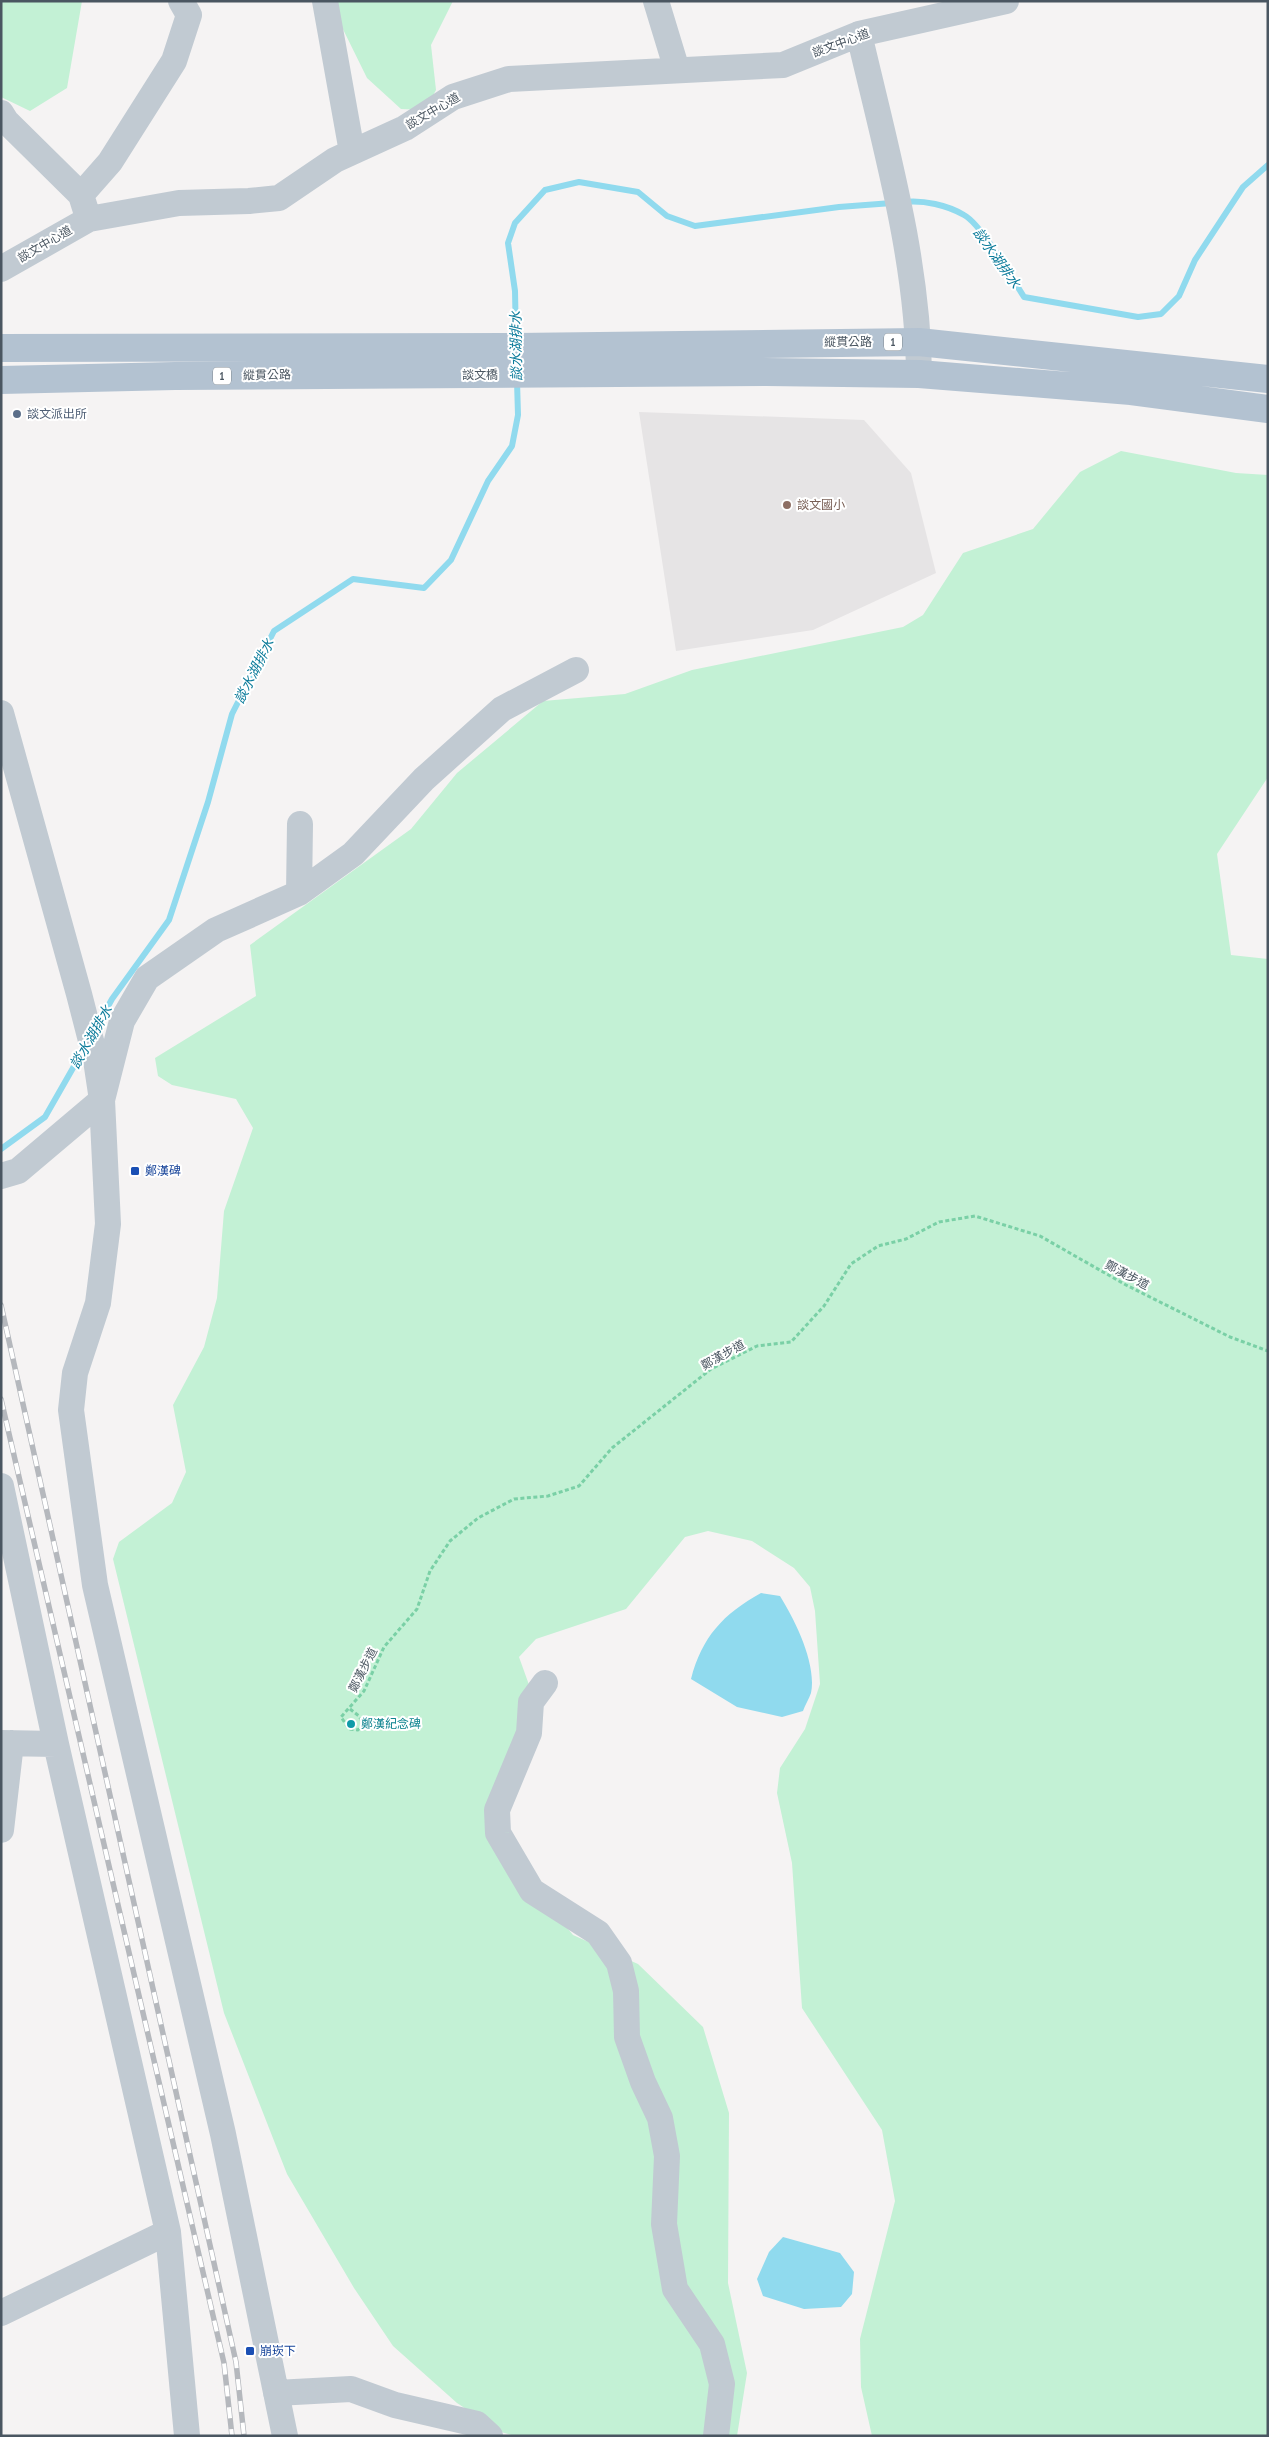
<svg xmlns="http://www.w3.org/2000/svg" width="1269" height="2437" font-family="'PT Sans Narrow','Noto Sans TC',sans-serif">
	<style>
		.education { fill: #e6e4e5 }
		.green { fill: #c3f1d5 }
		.water { fill: #90daee }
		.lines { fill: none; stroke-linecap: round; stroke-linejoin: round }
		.stream { stroke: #90daee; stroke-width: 6 }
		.path { stroke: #7ad0a6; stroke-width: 3; stroke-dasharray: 4 2.5; stroke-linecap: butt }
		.minor { stroke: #c1cad2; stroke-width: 26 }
		.major { stroke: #b3c2d1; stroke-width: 28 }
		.rail-casing { stroke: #b5b8bd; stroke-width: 5.5 }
		.rail { stroke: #fff; stroke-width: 4; stroke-dasharray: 11; stroke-linecap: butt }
		.service-dot { fill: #5c6f8a; stroke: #fff; stroke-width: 2 }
		.education-dot { fill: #8d6e63; stroke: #fff; stroke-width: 2 }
		.transit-dot { fill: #1a4fb4; stroke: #fff; stroke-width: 2 }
		.culture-dot { fill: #0f9aa8; stroke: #fff; stroke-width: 2 }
		.labels { text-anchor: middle; stroke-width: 4; stroke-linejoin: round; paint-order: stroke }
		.shield { fill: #fff; stroke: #808990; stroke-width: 1 }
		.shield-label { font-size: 11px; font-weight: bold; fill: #4a5661 }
		.street-label { font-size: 12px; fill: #4a5661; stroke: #fff }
		.service-label { font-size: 12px; fill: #4e5e75; stroke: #fff; text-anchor: start }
		.education-label { font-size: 12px; fill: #785e54; stroke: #fff; text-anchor: start }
		.transit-label { font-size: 12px; fill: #164399; stroke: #fff; text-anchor: start }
		.culture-label { font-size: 12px; fill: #0d838f; stroke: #fff; text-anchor: start }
		.water-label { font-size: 14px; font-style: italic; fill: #0c7c9b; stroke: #fff }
	</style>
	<rect width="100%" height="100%" fill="#f5f3f3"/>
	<path class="education" d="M639,412l225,8 47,53 25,100 -123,57 -137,21z"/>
	<path class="green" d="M1,1h81l-15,87 -37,23 -29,-14z
		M334,1h119l-22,44 5,45 -11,20 -24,-1 -34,-31 -32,-65z
		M1121,451l115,22 32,2v302l-51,77 14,101 37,4v1477h-396l-11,-49 -1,-48 35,-138 -13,-71 -80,-122 -10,-145 -15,-70 3,-25 25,-39 15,-45 -5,-73 -5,-24 -16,-19 -42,-27 -44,-10 -23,6 -59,72 -90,30 -17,18 23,64 -38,56 10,86 59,72 65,29 65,63 26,86 -1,170 19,90 -10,63h-222l-14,-4 -44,-29 -64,-57 -39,-58 -67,-114 -63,-161 -111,-454 6,-17 53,-39 14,-31 -13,-67 31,-58 13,-49 7,-87 29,-83 -17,-29 -64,-14 -14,-9 -3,-18 101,-62 -6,-51 161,-116 46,-56 86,-72 82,-7 67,-24 211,-43 20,-12 40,-62 70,-24 47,-57z"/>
	<path class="water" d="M761,1593l19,3c15,24 37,68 31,97 -2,6 -6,12 -8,18l-21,6 -45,-10 -46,-28c11,-42 32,-65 70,-86z
		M783,2237l57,16 14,19 -2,22 -11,13 -37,2 -41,-13 -6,-17 12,-27z"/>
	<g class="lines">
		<path class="stream" d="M904,202c20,-2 43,3 60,13 18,10 48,63 60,82l114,20 23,-3 18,-18 16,-36 48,-73 25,-22
			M516,341l-1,-50 -7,-48 7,-20 30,-33 34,-8 59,10 29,24 28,10 144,-19 53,-4
			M96,1028l16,-29 57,-79 39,-118 24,-88 42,-83 79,-52 71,9 27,-28 37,-79 24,-35 6,-31 -1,-34
			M1,1149l44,-32 40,-70"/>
		<path class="path" d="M350,1709l9,7 4,7 -5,7 -9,-1 -8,-12 23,-26 20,-44 33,-38 13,-38 20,-30 28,-23 36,-19 34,-3 31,-10 33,-38 99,-79 46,-23 34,-4 33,-36 27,-42 27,-18 28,-7 33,-17 36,-6 65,20 86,49 104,52 38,14"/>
		<path class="minor" d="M325,1l27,151
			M656,1l21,69
			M859,34c26,112 59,225 60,340
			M1,113l5,8 75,74 5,16
			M81,195l29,-33 64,-101 15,-46 -8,-14
			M1,269l88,-50 90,-16 70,-2 30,-3 56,-38 70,-32 48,-31 56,-18 274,-14 76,-31 147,-33
			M1,713l78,281 17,66 6,40 6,124 -10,79 -23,70 -4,37 24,175 128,549 62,302
			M299,893l1,-69
			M1,1176l17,-5 84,-71 20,-79 25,-43 69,-48 83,-37 54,-39 71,-75 78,-70 74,-39
			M1,1486l55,258 112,488 19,204
			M545,1683l-14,19 -2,31 -32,77 1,23 34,58 66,42 21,30 7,28 1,46 16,45 17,36 7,38 -3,68 11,65 37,55 10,40 -6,52
			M1,1743l55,1
			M1,1830l10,-87
			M1,2313l167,-81
			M276,2393l75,-4 44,16 82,19 13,12"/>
		<path class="major" d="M1,348l515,-1 403,-5 349,37
			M1,380l174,-4 591,-4 153,2 212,17 137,18"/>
		<defs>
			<path id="rail" d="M1,1305l235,1057 8,74
				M1,1399l223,964 8,73"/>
		</defs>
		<use href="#rail" class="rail-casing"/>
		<use href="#rail" class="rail"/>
	</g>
	<circle class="service-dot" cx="17" cy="414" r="5"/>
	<circle class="education-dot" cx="787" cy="505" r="5"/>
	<g class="transit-dot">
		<rect x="130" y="1166" width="10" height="10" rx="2.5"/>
		<rect x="245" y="2346" width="10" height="10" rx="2.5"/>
	</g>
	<circle class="culture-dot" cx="351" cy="1724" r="5"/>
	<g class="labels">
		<g class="shield">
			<rect x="884" y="333.5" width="18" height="17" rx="4"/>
			<rect x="213" y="367.5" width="18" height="17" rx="4"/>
		</g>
		<g class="shield-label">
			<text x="893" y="346">1</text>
			<text x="222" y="380">1</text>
		</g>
		<g class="street-label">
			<text transform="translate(841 43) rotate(-20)" y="4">談文中心道</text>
			<text transform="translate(433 111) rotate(-30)" y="4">談文中心道</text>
			<text transform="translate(45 244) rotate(-30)" y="4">談文中心道</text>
			<text x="848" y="346">縱貫公路</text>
			<text transform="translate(267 375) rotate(-1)" y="4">縱貫公路</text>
			<text x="480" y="379">談文橋</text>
			<text transform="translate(1127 1275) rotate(28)" y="4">鄭漢步道</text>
			<text transform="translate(723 1355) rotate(-29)" y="4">鄭漢步道</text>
			<text transform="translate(363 1670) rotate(-63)" y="4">鄭漢步道</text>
		</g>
		<g class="service-label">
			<text x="27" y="418">談文派出所</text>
		</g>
		<g class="education-label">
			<text x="797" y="509">談文國小</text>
		</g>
		<g class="transit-label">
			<text x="145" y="1175">鄭漢碑</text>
			<text x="260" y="2355">崩崁下</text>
		</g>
		<g class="culture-label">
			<text x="361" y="1728">鄭漢紀念碑</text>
		</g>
		<g class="water-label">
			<text transform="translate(997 258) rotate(55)" y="5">談水湖排水</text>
			<text transform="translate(516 346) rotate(-91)" y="5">談水湖排水</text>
			<text transform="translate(254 671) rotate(-63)" y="5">談水湖排水</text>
			<text transform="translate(91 1037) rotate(-60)" y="5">談水湖排水</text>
		</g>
	</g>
	<rect width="1269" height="2437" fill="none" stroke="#4a5661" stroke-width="5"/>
</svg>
